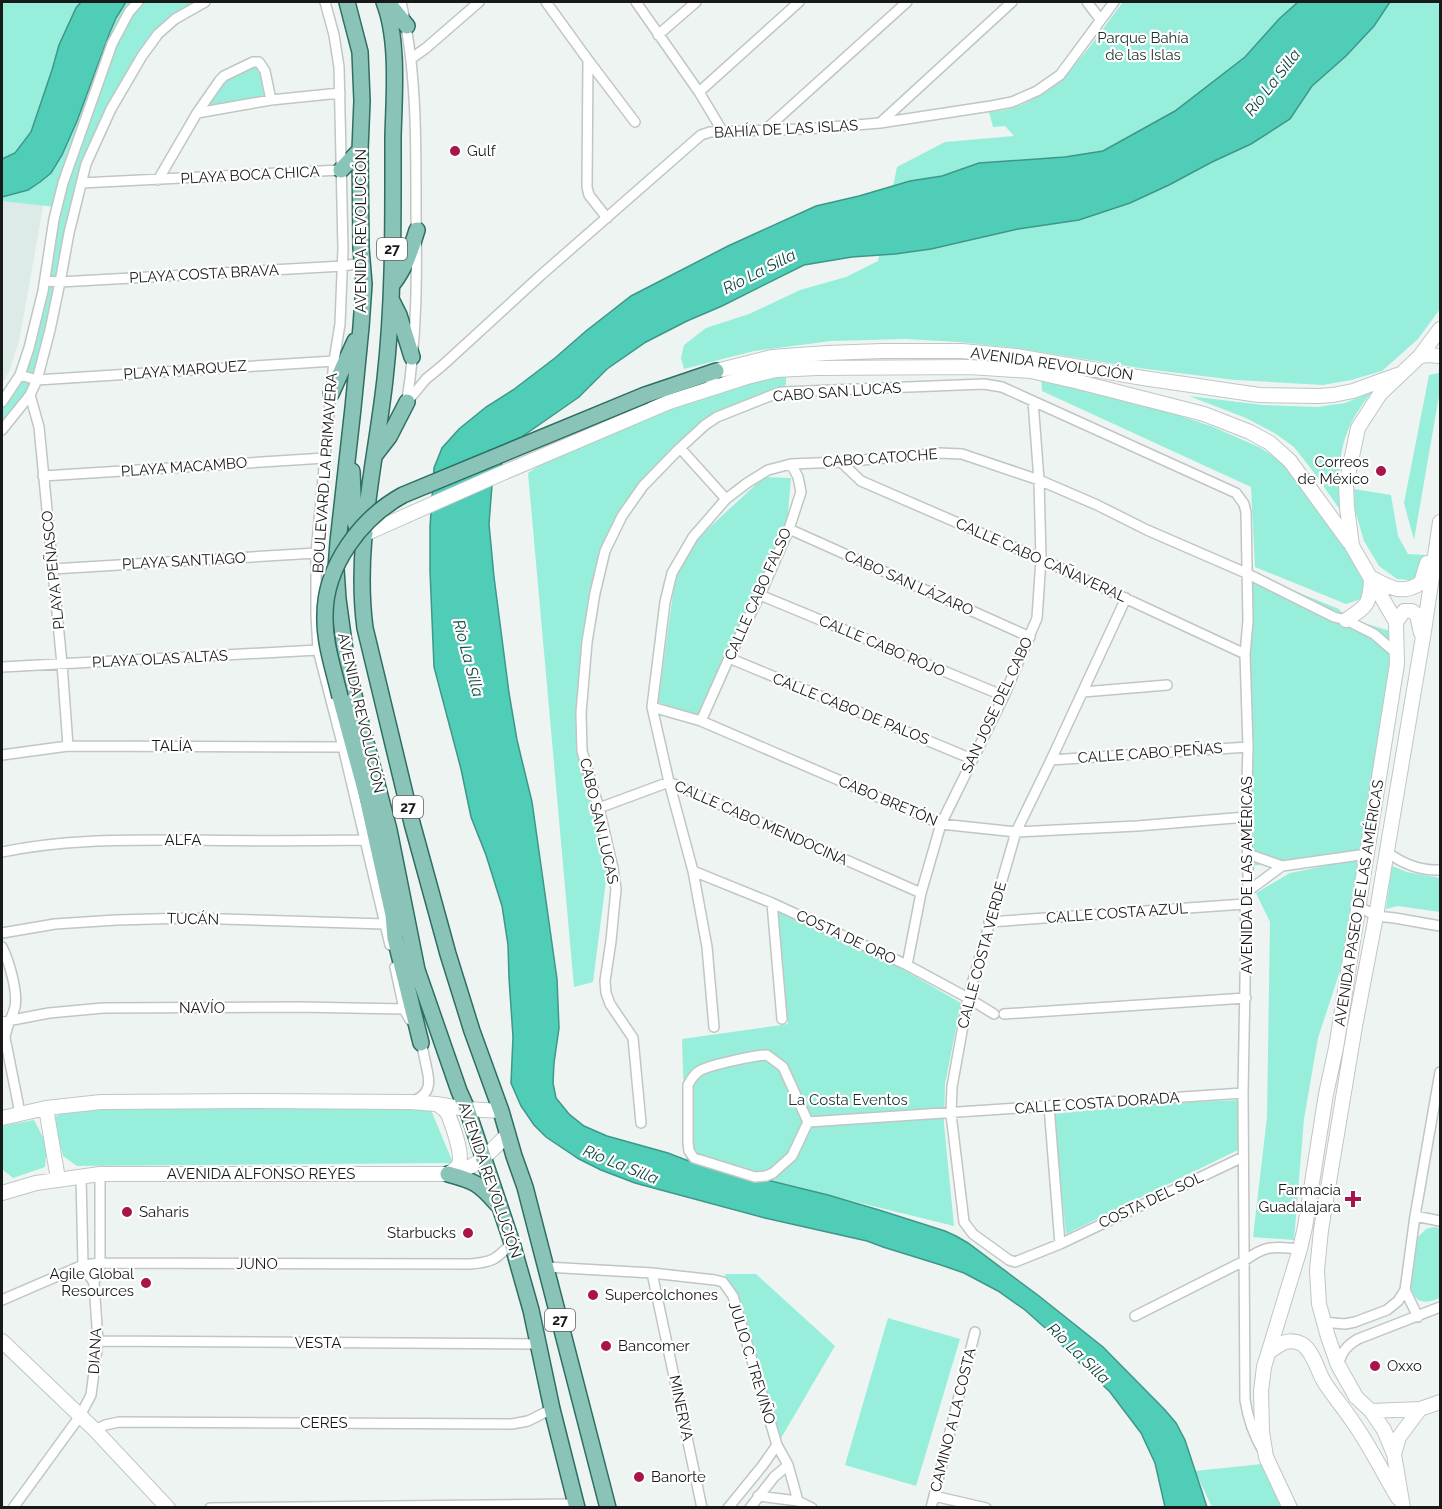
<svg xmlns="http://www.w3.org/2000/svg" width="1442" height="1509" font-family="Raleway,sans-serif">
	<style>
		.built { fill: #dcebe7 }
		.green { fill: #97eedb }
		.water { fill: #4fcdb7; stroke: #3e9788; stroke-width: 1.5 }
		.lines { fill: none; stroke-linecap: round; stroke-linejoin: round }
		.street-casing { stroke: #c0c6c4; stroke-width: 12 }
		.secondary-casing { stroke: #c0c6c4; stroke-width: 16 }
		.primary-casing { stroke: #2f6e63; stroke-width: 18 }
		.street { stroke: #fff; stroke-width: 9 }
		.secondary { stroke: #fff; stroke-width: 14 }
		.primary { stroke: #8ac4b9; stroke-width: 15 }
		.primary-bridge-casing { stroke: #2f6e63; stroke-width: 18; stroke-linecap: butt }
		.primary-bridge { stroke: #8ac4b9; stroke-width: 15 }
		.poi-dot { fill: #a8154d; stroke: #fff; stroke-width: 2 }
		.labels { text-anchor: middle; stroke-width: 4.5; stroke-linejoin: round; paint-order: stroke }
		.shield { fill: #fff; stroke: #5d5f5e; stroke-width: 1.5 }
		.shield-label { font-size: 14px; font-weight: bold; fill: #181a19 }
		.park-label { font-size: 15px; fill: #1c322d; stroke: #fff }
		.street-label { font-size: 15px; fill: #181a19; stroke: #fff }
		.poi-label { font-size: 15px; fill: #181a19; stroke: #fff; text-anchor: start }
		.water-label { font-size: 16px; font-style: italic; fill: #10473e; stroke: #fff }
	</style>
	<rect width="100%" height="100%" fill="#eef4f2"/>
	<path class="built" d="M2,200l42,2 -25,139 -10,31 -7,11z"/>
	<path class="green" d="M2,2h79l-5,6 -17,37 -7,25 -21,62 -16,21 -13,6z
		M126,2h79l-30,17 -33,37 -56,108 -49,216 -35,50v-28l18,-27 18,-60 18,-108 -54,-6v-4l26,-7 41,-55 8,-14 20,-51 5,-20 14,-32z
		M1123,2h317v307l-22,30 -36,32 -31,9 -28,5 -88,-5 -89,-11 -130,-21 -58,-6 -53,-3 -74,2 -77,10 -70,18 -3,-11 3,-13 22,-17 43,-14 51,-24 46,-13 32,-16 19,-94 48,-25 69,-6 -9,-10 -12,1 -4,-15c7,-1 15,-1 23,-4 51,-15 80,-66 111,-106z
		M259,62l12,38 -74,13 23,-33z
		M786,366v19l-75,32 -70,66 -39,68 -20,86 -4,96 29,140 -14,109 -19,5 -46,-514 44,-29z
		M1439,373l1,2v15l-26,150 -10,-37 25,-128z
		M1041,376l81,21 89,29 48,21 24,15 54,72 29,49 -5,16 -15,5 -91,-37 -4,-80 -209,-96z
		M1372,392c-34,41 -36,71 -29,122l-31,-44 -18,-23 -18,-13 -30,-16 -57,-22 74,9 54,2 28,-4z
		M764,477l27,1 -4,46 -59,129 -28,64 -42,-15 17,-123 23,-41z
		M1354,489l37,6 7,41 10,18 17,1 -4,19 -11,6 -13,-1 -18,-13 -15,-25 -9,-31z
		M1248,572l91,37 8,9 50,15 -28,219 -119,14z
		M1364,858l-9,67 -37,113 -14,81 -10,121 -41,-3 14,-120 3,-195 -14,-29 34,-20z
		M1392,866l15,6 33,6v34l-42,-6 -12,3z
		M775,909l127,60 59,34 -16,81 -1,40 10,102 -268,-66 -4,-121 106,-15z
		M1240,1100l2,48 -176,86 -13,-120 96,-10z
		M77,1104l352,1 24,58 -376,3 -14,-10 -10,-38z
		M34,1120l13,25 -2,22 -32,11 -11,-9v-43z
		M1434,1227l6,1v70c-17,7 -27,5 -30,-16l8,-45 8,-8z
		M725,1274h31l79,72 -58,99z
		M888,1318l72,21 -44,147 -71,-21z
		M1262,1464l23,43h-73l-17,-36z"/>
	<path class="water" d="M81,2h45l-10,16 -6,14 -33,89 -15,34 -11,18 -11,9 -12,8 -26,7v-38l13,-6 16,-21 21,-62 7,-25 17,-37z
		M1298,2h92l-16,24 -28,30 -34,30 -22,33 -39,25 -39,18 -43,23 -39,18 -51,17 -61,9 -87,20 -36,5 -43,3 -48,8 -82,41 -35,15 -41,21 -39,27 -28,28 -56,39 -20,25 -11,24 -3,39 5,53 15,116 8,47 15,62 25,177 2,49 -5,35 -1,20 3,15 13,16 15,12 23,10 61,17 18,7 142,35 51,15 66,21 11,5 12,7 71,53 64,51 62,63 11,13 9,17 22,67h-42l-10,-44 -14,-30 -31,-41 -43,-41 -14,-16 -28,-25 -27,-19 -34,-18 -23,-8 -58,-18 -16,-6 -102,-23 -130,-35 -34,-13 -22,-11 -33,-22 -12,-12 -13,-19 -10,-23 2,-46 -4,-59 -1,-33 -6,-39 -16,-51 -15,-38 -10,-48 -27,-102 -4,-96v-44l4,-59 8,-20 17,-19 27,-22 27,-17 42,-32 31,-27 45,-35 97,-50 88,-40 43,-10 51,-15 32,-5 37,-13 86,-6 38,-6 72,-40 70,-54 34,-38z"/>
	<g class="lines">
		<defs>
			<path id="street" d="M325,2l9,33 5,32 4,182 -3,75 -6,37 -18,192v61l2,36 25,97 47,198
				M401,2c16,68 15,140 15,210 1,63 1,125 -9,188
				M546,2l42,58 47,62
				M636,2l63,90 24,40
				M1087,2l13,17
				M658,35l38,-33
				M412,58l14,-10 53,-46
				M588,60l-1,127 2,8 18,23
				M699,92l100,-90
				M197,113l74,-13 69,-7
				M880,123l132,-121
				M764,131l143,-129
				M158,180l39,-67 23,-33 4,-4 29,-14h6l6,9 6,29
				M81,183l260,-13
				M45,281l15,1 283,-16 19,-3
				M20,375l17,5 297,-19
				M30,395l9,32 23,237 6,82
				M2,402l18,-27 9,-27 14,-57 11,-72 9,-36 49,-139 17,-32 9,-10
				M407,402l19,-23 17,-14 97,-89 161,-141 9,-3 96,-3 74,-6 111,-17 21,-4 25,-11 23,-16 54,-73
				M2,430l28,-35 7,-15 13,-50 10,-48 9,-49 17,-69 25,-55 31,-53 16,-22 17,-15 30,-17
				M680,448l46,51
				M841,462l20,19 180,78 204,95
				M43,476l282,-18
				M789,529l241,108
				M52,569l264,-16
				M760,595l244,101
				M1126,598l-75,162 -35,72 -48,166 -16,89 -1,27 13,108 9,12 36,26 6,2 45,-18 183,-87
				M729,658l243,101
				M2,667l316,-17
				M1083,692l84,-7
				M652,707l49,14 240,103 75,8 121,-6 109,-9
				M701,721l28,-63 31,-63 29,-66 12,-37 -3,-15 -7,-13
				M2,755l66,-9 275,1
				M1051,760l197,-13
				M599,808l70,-26 252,111
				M2,852c61,-13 125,-12 188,-12 58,1 116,1 175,0
				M1387,852c16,12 33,19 53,18
				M1248,854l34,12
				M693,871l79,32 135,62 61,33 26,16
				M1248,891l34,-25 85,-12
				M772,903l10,116
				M1358,906l18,10 19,2 45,8
				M989,922l256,-18
				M2,933l53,-9 61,-4 73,-2 196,6
				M2,947c7,14 16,44 13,60 -3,11 -9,20 -10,31l15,75
				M907,965l14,-72 20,-69 63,-128 33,-78 4,-59 -2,-79 -6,-79
				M395,967l9,42 6,11
				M1004,1014l242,-16
				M2,1022l47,-9 54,-5 196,-1 105,2
				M714,1027l-7,-80 -14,-76 -24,-89 -17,-75 13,-105 7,-29 21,-36 33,-38 21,-16 21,-13 23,-6 50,-2 98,-9 23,1 77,26 58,25 50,25 99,43 88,44 12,3 28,14 22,19
				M767,1055l16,12 25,55 -16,34 -19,17 -7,3 -11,1 -61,-19 -5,-7 -1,-9v-57c3,-6 7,-12 13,-15 10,-5 54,-15 66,-15z
				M413,1101c19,-7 17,-20 13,-36 -2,-9 -3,-17 -6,-25
				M1049,1106l11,138
				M808,1122l435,-29
				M641,1123l-8,-85 -23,-34 -4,-11 -1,-12 6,-40 5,-52 -3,-21 -14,-60 -17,-57 -1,-38 6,-71 8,-49 10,-42 17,-35 21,-30 37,-38 25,-23 12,-8 58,-23 7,-2 202,-8 18,3 234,106 8,11 2,8 2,109 -3,33 3,93 -2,70 2,49v25l-3,13 1,23 -3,166 2,307c3,19 8,34 18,51
				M81,1176l2,89 11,18
				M1415,1216l25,5
				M546,1267l106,6 63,7 8,2 10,14 44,149 11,20 10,36
				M652,1273l50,235
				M1405,1290l13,27
				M2,1300l81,-35 17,-2 370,1c24,-2 26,-5 42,-21
				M1135,1316l109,-55c23,-17 29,-14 56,-12
				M1323,1322l22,2 10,-2 32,-12 11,-9 7,-11 10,-74 25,-144
				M98,1341l441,3
				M1338,1365c4,-13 8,-19 20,-26l82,-32
				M95,1430l10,-5 14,-3 393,2 16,-3 24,-12
				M758,1496l40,5 14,7
				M934,1496l52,12
				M13,1508l67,-92 11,-21 7,-54 -4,-58 6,-20v-89
				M210,1508l367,-4
				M728,1508l35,-43 14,-20
				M750,1508l24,-31 14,-12
				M931,1508l44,-176"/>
			<path id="secondary" d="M1420,356l8,-1 12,1
				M709,376l7,-5 56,-14 55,-4 55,-2h80l54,5 127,22 116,17 60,1 14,-1 20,-4 44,-16
				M365,534l126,-56 178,-76 78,-25 29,-7 40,-2 153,-1 62,4 48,11 125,32 46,18 20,11 20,18 59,81
				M1372,578c18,10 30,17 49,5l6,-20
				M1346,620c21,-14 24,-15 25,-41
				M1396,622l8,-11h8l5,4 4,18
				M437,1104l7,5 4,5c4,10 15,40 11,50 -2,5 -7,7 -11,10
				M46,1108l12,71
				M2,1118l44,-10 55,-6 152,-1 157,1 26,2 31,5 34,2
				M2,1193l34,-10 64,-9h348c31,-7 38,-18 60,-40
				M2,1341l93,89 73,78
				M1269,1352c11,-8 20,-15 33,-8 11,7 15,25 21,36 9,15 21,28 30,42 17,24 30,51 45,76
				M1371,1411l49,-2 20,-7
				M1394,1454l5,-17 21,-28
				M1290,1508l-24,-51 -4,-26 -1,-40 3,-24 36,-118 5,-22 21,-133 10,-46 61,-384 -1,-42 -44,-76 -5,-39 -1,-22 12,-57 22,-34 40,-38 20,-27
				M1403,1508l-9,-54 -10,-24 -13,-19 -15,-14 -18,-32 -10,-28 -9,-33 -2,-34 4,-40 34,-204 21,-110 48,-285 16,-109"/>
			<path id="primary" d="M347,2l13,50 2,49 -2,49 1,98 3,36 -3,43 -8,81 -15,134 -2,27 2,30 9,66 10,43 32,122 28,140 42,121 8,18 45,134 19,67 21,99 25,99
				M384,2c15,38 10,94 9,135 0,81 1,162 -8,242 -9,82 -31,166 -20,249l47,195 36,131 24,77 29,80 13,45 11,31 83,321
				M388,3l19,23
				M341,170l19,-20
				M392,285c14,-18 18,-33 25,-55
				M392,301l7,14 13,42
				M331,394l24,-53
				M645,395l71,-24
				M375,455l14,-18 18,-35
				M352,471l2,49 4,10 7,4
				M340,697l26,96 27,122 2,23 26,105
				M448,1174c26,7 31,9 49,30"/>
		</defs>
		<use href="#street" class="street-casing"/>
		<use href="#secondary" class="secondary-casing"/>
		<use href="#primary" class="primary-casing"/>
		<use href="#street" class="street"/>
		<use href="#secondary" class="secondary"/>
		<use href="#primary" class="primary"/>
		<defs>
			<path id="primary-bridge" d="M340,697c-6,-27 -16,-54 -15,-82 0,-49 36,-97 78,-120l242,-100"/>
		</defs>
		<use href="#primary-bridge" class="primary-bridge-casing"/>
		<use href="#primary-bridge" class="primary-bridge"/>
	</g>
	<g class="poi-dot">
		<circle cx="455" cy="151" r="6"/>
		<circle cx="1381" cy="471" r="6"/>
		<path d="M1350 1190h6v6h6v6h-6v6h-6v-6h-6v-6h6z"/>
		<circle cx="127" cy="1212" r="6"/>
		<circle cx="468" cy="1233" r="6"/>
		<circle cx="146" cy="1283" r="6"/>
		<circle cx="593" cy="1295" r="6"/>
		<circle cx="606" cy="1346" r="6"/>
		<circle cx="1375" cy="1366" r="6"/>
		<circle cx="639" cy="1477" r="6"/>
	</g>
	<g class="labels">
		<g class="shield">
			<rect x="377" y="238" width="30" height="22" rx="4.5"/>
			<rect x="393" y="796" width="30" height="22" rx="4.5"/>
			<rect x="545" y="1309" width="30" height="22" rx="4.5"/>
		</g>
		<g class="shield-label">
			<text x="392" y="254">27</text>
			<text x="408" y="812">27</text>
			<text x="560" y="1325">27</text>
		</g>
		<g class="park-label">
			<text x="1143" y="43">Parque Bahía<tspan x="1143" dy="17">de las Islas</tspan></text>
			<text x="848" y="1105">La Costa Eventos</text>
		</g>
		<g class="street-label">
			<text transform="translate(786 129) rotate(-3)" y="5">BAHÍA DE LAS ISLAS</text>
			<text transform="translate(250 175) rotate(-3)" y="5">PLAYA BOCA CHICA</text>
			<text transform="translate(361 231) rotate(-90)" y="5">AVENIDA REVOLUCIÓN</text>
			<text transform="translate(204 274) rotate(-3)" y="5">PLAYA COSTA BRAVA</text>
			<text transform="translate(1052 364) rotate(8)" y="5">AVENIDA REVOLUCIÓN</text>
			<text transform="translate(185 370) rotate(-4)" y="5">PLAYA MARQUEZ</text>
			<text transform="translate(837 392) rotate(-4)" y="5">CABO SAN LUCAS</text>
			<text transform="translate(880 458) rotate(-4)" y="5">CABO CATOCHE</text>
			<text transform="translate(184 467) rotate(-4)" y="5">PLAYA MACAMBO</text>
			<text transform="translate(325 473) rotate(-86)" y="5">BOULEVARD LA PRIMAVERA</text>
			<text transform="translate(1041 560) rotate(24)" y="5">CALLE CABO CAÑAVERAL</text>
			<text transform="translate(184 561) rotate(-3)" y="5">PLAYA SANTIAGO</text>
			<text transform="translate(53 570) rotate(-96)" y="5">PLAYA PEÑASCO</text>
			<text transform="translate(909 583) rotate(24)" y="5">CABO SAN LÁZARO</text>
			<text transform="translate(758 594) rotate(-66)" y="5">CALLE CABO FALSO</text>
			<text transform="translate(882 646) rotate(23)" y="5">CALLE CABO ROJO</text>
			<text transform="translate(160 659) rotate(-3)" y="5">PLAYA OLAS ALTAS</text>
			<text transform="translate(997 705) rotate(-65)" y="5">SAN JOSE DEL CABO</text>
			<text transform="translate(851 709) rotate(22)" y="5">CALLE CABO DE PALOS</text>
			<text transform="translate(361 713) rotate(77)" y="5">AVENIDA REVOLUCIÓN</text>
			<text x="172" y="751">TALÍA</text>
			<text transform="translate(1150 753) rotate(-4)" y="5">CALLE CABO PEÑAS</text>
			<text transform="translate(888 801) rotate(23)" y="5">CABO BRETÓN</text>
			<text transform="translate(599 821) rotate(77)" y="5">CABO SAN LUCAS</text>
			<text transform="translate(761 823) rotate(24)" y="5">CALLE CABO MENDOCINA</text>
			<text x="183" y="845">ALFA</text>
			<text transform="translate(1247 875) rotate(-90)" y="5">AVENIDA DE LAS AMÉRICAS</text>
			<text transform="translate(1359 903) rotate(-81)" y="5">AVENIDA PASEO DE LAS AMÉRICAS</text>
			<text transform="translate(1117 913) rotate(-4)" y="5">CALLE COSTA AZUL</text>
			<text transform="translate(193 919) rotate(1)" y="5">TUCÁN</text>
			<text transform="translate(846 937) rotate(25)" y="5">COSTA DE ORO</text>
			<text transform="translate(982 955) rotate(-75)" y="5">CALLE COSTA VERDE</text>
			<text x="202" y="1013">NAVÍO</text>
			<text transform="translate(1097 1103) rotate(-4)" y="5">CALLE COSTA DORADA</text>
			<text x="261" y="1179">AVENIDA ALFONSO REYES</text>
			<text transform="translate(490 1180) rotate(71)" y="5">AVENIDA REVOLUCIÓN</text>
			<text transform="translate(1151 1200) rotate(-25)" y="5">COSTA DEL SOL</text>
			<text x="257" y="1269">JUNO</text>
			<text x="318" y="1348">VESTA</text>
			<text transform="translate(95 1351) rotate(-87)" y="5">DIANA</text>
			<text transform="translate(752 1363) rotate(73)" y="5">JULIO C. TREVIÑO</text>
			<text transform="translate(681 1408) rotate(78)" y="5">MINERVA</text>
			<text transform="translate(953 1420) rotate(-76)" y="5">CAMINO A LA COSTA</text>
			<text x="324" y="1428">CERES</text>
		</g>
		<g class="poi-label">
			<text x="467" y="156">Gulf</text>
			<text x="1369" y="467" text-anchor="end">Correos<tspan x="1369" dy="17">de México</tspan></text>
			<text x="1341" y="1195" text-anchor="end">Farmacia<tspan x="1341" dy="17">Guadalajara</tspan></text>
			<text x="139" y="1217">Saharis</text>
			<text x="456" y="1238" text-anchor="end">Starbucks</text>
			<text x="134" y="1279" text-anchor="end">Agile Global<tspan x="134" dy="17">Resources</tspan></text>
			<text x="605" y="1300">Supercolchones</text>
			<text x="618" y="1351">Bancomer</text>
			<text x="1387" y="1371">Oxxo</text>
			<text x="651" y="1482">Banorte</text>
		</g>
		<g class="water-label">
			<text transform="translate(1272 82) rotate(-52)" y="6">Río La Silla</text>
			<text transform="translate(759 271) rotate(-27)" y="6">Río La Silla</text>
			<text transform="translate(469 658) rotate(75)" y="6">Río La Silla</text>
			<text transform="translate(621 1164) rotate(22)" y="6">Río La Silla</text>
			<text transform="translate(1079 1353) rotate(44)" y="6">Río La Silla</text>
		</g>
	</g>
	<rect width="1442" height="1509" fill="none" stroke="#181a19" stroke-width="6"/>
</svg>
